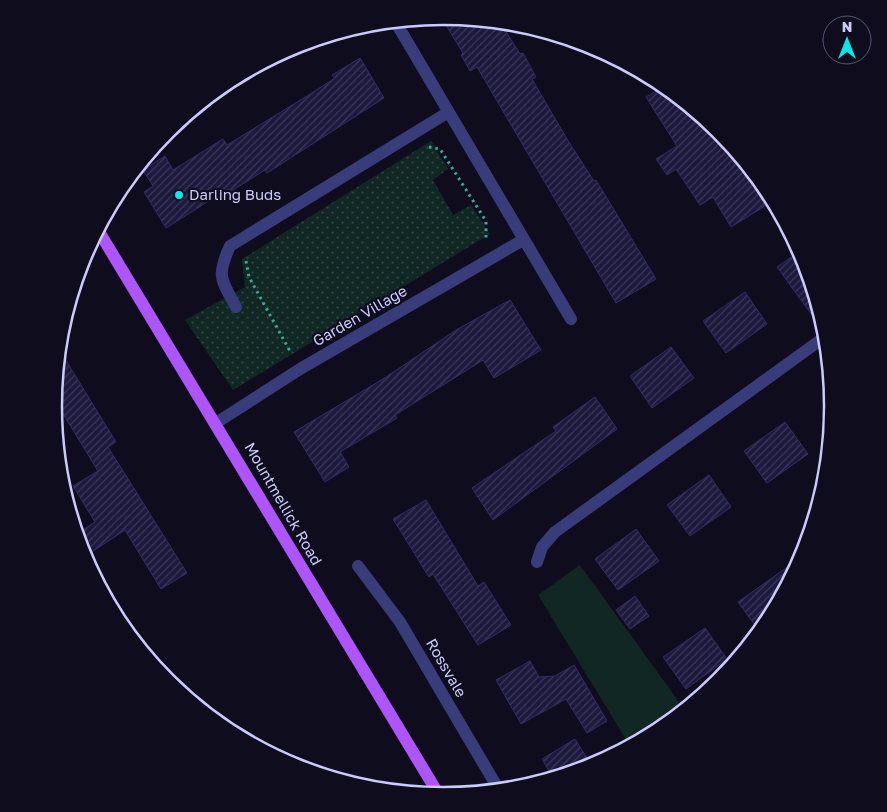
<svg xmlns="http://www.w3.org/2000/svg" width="887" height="812" font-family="'Golos Text',sans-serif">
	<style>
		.grass { fill: #102724 }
		.park { fill: url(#park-dots) }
		.building { fill: url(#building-hatch); stroke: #322c68 }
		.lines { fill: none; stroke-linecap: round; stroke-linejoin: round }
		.path { stroke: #31aa98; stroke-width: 3; stroke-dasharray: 2.5 4; stroke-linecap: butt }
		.street { stroke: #393c7a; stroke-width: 12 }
		.primary { stroke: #ad55f9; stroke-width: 12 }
		.poi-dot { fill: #08e8eb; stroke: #0e0c1d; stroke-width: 2 }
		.labels { text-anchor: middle; stroke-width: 4.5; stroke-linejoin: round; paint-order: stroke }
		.poi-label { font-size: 15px; fill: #cbcafd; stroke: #0e0c1d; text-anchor: start }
		.street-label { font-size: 15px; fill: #cbcafd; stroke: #0e0c1d }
		.rim { fill: none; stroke: #cbcafd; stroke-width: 2.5 }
	</style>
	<defs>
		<pattern id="park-dots" width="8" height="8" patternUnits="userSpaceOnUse" patternTransform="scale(1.25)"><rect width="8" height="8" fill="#102724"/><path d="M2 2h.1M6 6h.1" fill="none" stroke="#314545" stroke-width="1.8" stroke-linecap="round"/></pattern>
		<pattern id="building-hatch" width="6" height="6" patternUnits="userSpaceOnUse" patternTransform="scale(1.25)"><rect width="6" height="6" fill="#1d193d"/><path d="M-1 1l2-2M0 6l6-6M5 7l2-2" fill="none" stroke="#3c395a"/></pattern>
	</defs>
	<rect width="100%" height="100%" fill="#0e0c1d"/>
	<path class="grass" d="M580,565l102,141 -52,40 -92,-151z"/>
	<path class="park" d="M431,141l17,28 -15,11 20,35 18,-10 19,29 -257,156 -48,-70 60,-33 -3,-28z"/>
	<path class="building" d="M441,17l59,5 20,32 3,-1 13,24 -4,2 35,60 27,42 2,-1 60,99 -40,24 -139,-236 -7,4 -9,-16 2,-2z
		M360,58l24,40 -117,75 -2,-3 -35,22 -2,-3 -62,39 -22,-36 9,-6 -10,-16 22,-14 8,14 50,-31 4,6 80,-49 28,-18 -3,-3z
		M665,86l54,45 27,32 24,40 -39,24 -18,-30 -13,8 -24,-36 -9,6 -11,-16 21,-13 -31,-49z
		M800,251l25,76 -3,2 -45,-62z
		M745,292l22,32 -41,29 -23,-32z
		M510,300l31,50 -47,28 -11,-18 -88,55 2,3 -57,34 9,15 -24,15 -31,-50 89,-53 73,-49z
		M671,347l23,31 -42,30 -22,-32z
		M59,349l57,93 -8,5 79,126 -26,16 -36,-59 -41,27 -1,-2 -6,-21 18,-12 -22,-36 25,-15 -44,-72z
		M595,397l22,32 -124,91 -21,-32 84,-57 -3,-4z
		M785,422l23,32 -41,29 -23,-32z
		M709,475l22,32 -41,29 -23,-31z
		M426,500l52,86 6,-4 27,43 -33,20 -45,-71 -4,3 -36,-58z
		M636,529l23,32 -41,29 -23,-31z
		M803,556l-36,67 -7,9 -22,-30z
		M635,596l14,20 -19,13 -14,-19z
		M705,628l22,31 -41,30 -23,-32z
		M530,661l9,16 16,-1 19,-11 33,56 -20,12 -21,-34 -45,25 -25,-44z
		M575,739l17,27 -39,12 -11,-19z"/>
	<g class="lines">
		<path class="path" d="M429,147l11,2 46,72v19
			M246,261l3,16 42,76"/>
		<path class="street" d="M395,21l176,298
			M236,307c-15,-28 -20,-30 -6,-61l217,-133
			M216,423l84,-54 223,-129
			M537,562l5,-15 13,-15 271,-196
			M358,566l42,56 99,168"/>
		<path class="primary" d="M98,230l341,565"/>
	</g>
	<circle class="poi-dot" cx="179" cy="195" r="5"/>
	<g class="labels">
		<g class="poi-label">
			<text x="189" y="200">Darling Buds</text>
		</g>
		<g class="street-label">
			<text transform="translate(360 316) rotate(-30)" y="5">Garden Village</text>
			<text transform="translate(283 504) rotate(60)" y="5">Mountmellick Road</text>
			<text transform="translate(446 668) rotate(60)" y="5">Rossvale</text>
		</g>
	</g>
	<path d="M0 0H887V812H0ZM62 406a381 381 0 1 1 762 0a381 381 0 1 1-762 0Z" fill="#0e0c1d" fill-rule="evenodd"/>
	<path class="rim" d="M62 406a381 381 0 1 1 762 0a381 381 0 1 1-762 0Z"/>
	<g transform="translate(847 40)"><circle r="24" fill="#0e0c1d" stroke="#5a5877"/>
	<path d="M0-4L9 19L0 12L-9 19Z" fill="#08e8eb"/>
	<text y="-8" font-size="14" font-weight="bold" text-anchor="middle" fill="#cbcafd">N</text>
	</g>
</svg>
